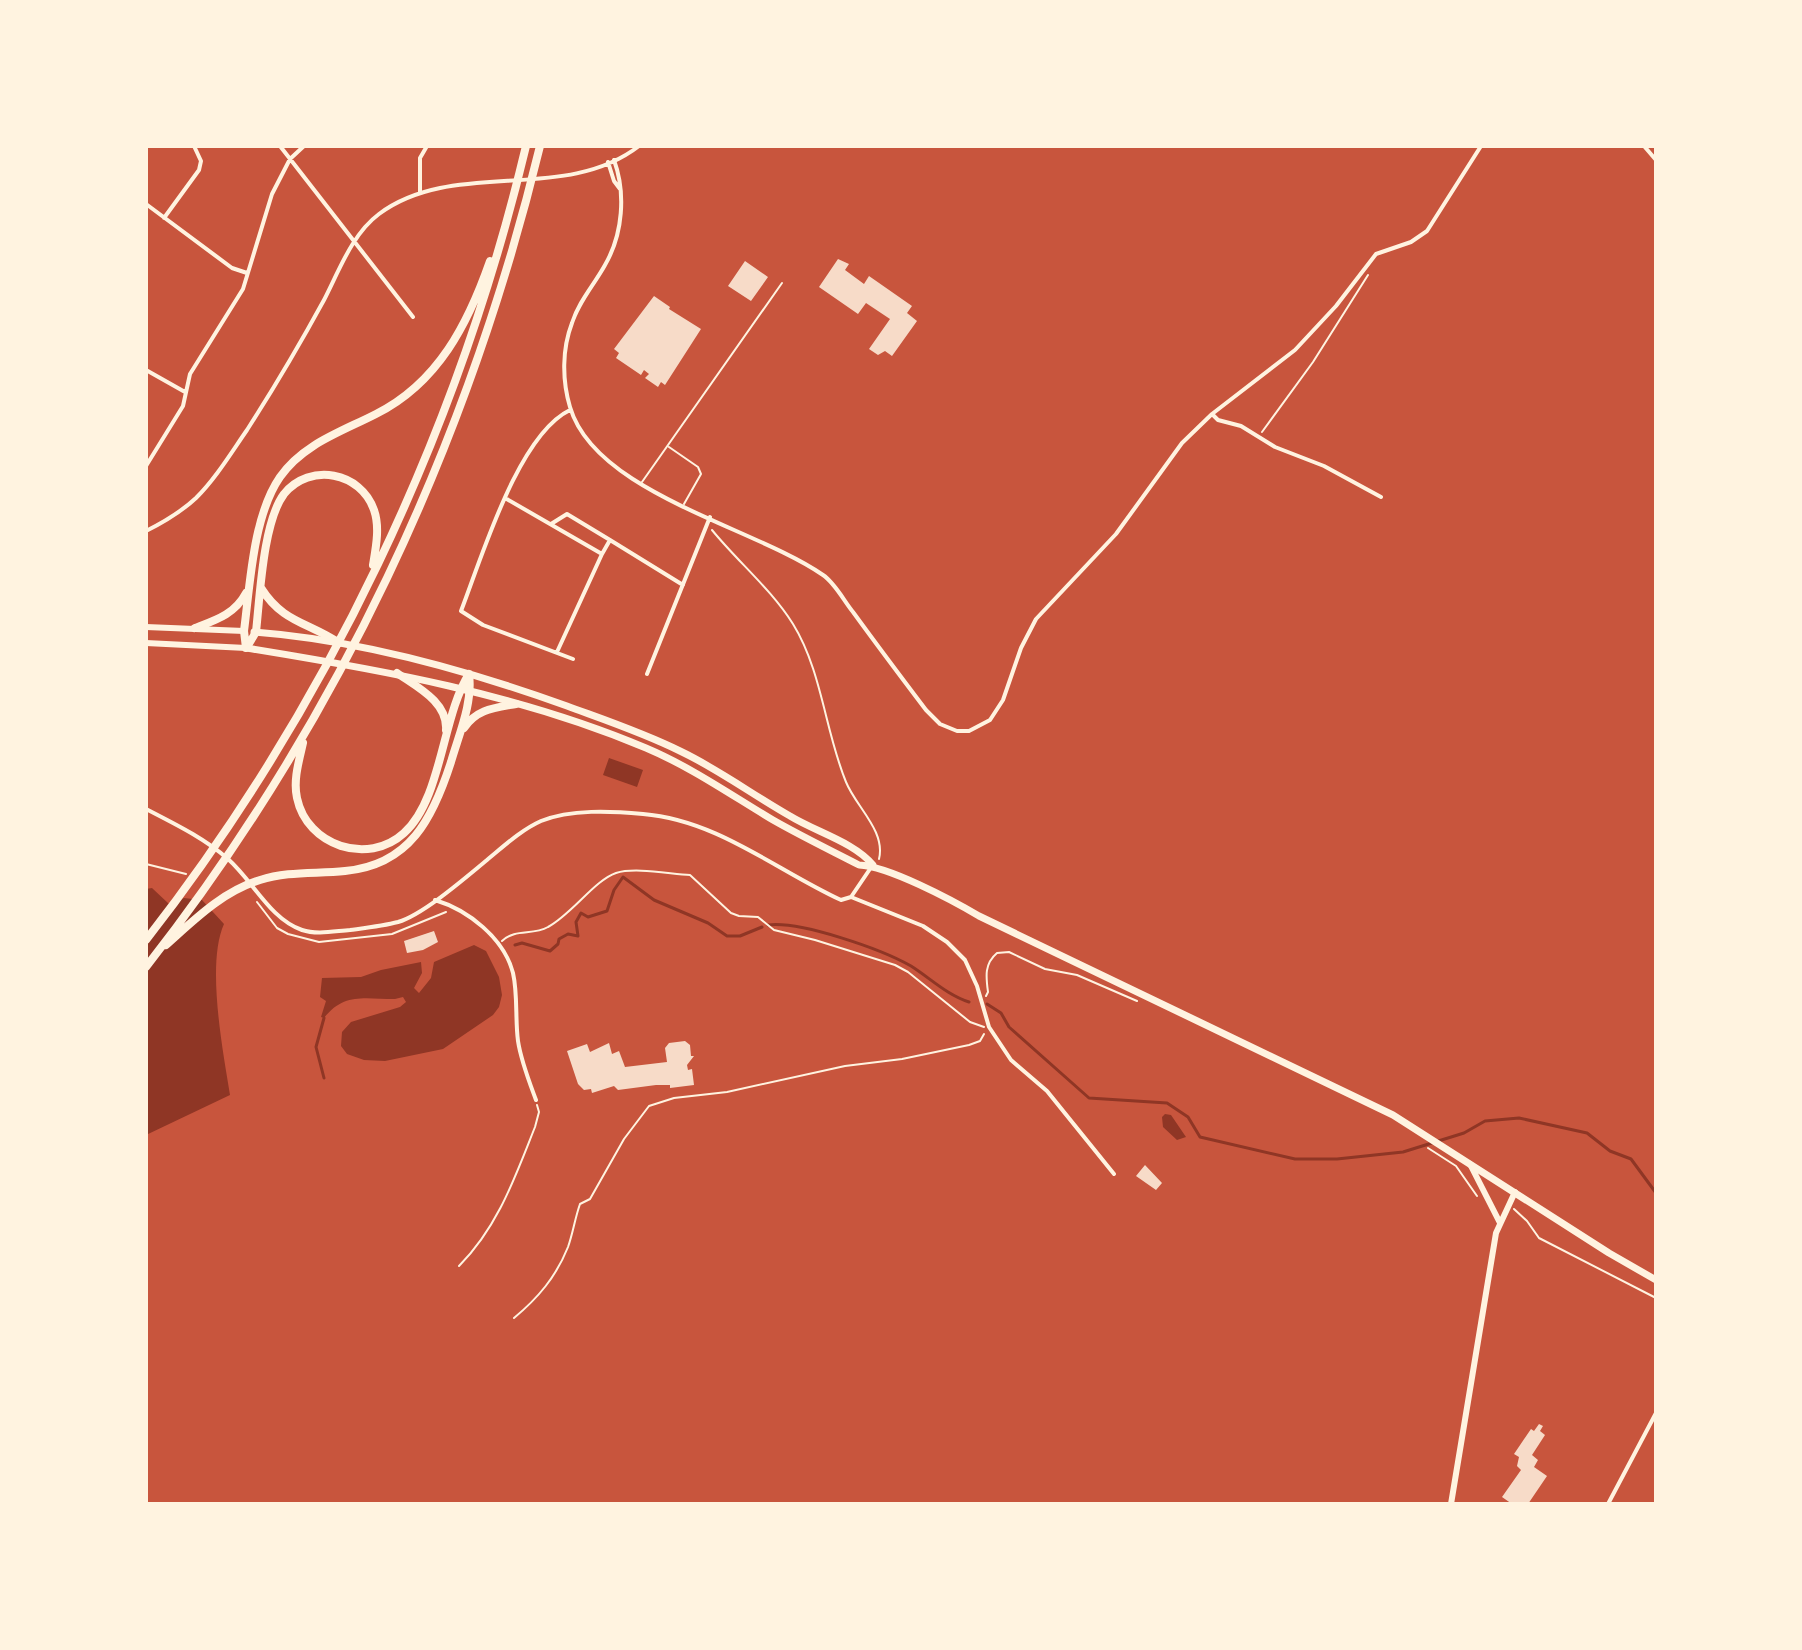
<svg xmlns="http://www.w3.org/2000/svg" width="1802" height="1650" font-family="'PT Sans',sans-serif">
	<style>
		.water { fill: #8f3625 }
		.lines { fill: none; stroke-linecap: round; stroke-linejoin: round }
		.stream { stroke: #8f3625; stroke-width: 3 }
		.building { fill: #f7dbc8 }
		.path { stroke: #fff3e0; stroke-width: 2 }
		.service { stroke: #fff3e0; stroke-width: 2 }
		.minor { stroke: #fff3e0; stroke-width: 4 }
		.secondary { stroke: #fff3e0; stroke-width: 6 }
		.primary { stroke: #fff3e0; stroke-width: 7 }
		.motorway { stroke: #fff3e0; stroke-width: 8 }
	</style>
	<rect width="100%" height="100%" fill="#c8553d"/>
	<path class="water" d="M609,758l34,12 -6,17 -34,-12z
		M152,888l17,16 15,-6 18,2 22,24c-18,40 -1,127 6,171l-84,40v-246z
		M474,945l12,6 13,26 3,18 -3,12 -6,8 -50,34 -58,12 -21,-1 -17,-6 -6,-8 1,-14 9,-10 49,-15 6,-5 -3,-5 -8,2c-30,0 -51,-7 -71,19l-3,-1 5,-16 -6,-4 2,-19 39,-1 20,-7 40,-8 1,11 -8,15 5,5 12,-15 3,-16z
		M1165,1114l6,1 15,22 -9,3 -14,-13 -1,-10z"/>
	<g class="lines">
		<path class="stream" d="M768,925c33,-4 113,24 143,41 19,12 36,29 58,36
			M515,945l7,-2 28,8 8,-7 1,-5 9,-5 10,2 -2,-14 5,-9 7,4 19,-6 7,-21 9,-13 31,23 54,23 19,13h13l22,-9
			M987,1004l14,9 8,14 80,71 78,5 21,14 12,20 95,22h42l66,-7 61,-19 21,-12 34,-3 68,15 23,18 21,8 25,34
			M324,1078l-8,-31 8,-29"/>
	</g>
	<path class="building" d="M838,259l11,5 -4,6 19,14 5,-8 43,30 -5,7 10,8 -25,35 -7,-5 -7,4 -9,-6 21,-30 -24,-16 -8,11 -39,-27z
		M745,261l23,16 -17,24 -23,-15z
		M654,296l16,11 -1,2 32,20 -36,56 -4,-3 -3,5 -13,-9 4,-4 -5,-4 -3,5 -25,-17 3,-5 -5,-4z
		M434,931l4,11 -15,8 -16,3 -3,-12z
		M685,1041l5,4 1,11h3l-7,9 1,5 4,-1 2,16 -24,3v-3h-14l-38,5 -4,-4 -22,7 -1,-4 -7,1 -6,-6 -11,-33 20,-7 3,8 19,-9 3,11 7,-3 6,16 42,-5 -2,-14 4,-5z
		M1145,1165l17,18 -6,7 -20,-14z
		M1539,1424l4,2 -3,5 5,4 -13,20 6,5 -4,7 13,9 -19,28h-16l-10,-7 19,-27 -4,-4 2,-9 -5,-3 17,-25 3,2z"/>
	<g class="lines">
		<path class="path" d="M1262,432l51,-70 55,-87
			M712,530c26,32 59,59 81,94 29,47 32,107 53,158 10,25 40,49 33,77
			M146,864l40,10
			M257,902l20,26 11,6 31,8 73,-8 54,-22
			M502,941c14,-13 30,-5 46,-14 23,-12 47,-47 68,-54 19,-6 54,1 74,2l41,38 8,3 19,1 16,13 41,10 80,25 13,7 62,50 14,5
			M986,996l2,-4c-2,-15 -4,-28 9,-39l12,-1 36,17 32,6 60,26
			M1428,1148l28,18 21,30
			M1514,1209l13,12 12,17 117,60
			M459,1266c39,-39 56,-89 76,-139l4,-15 -2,-7
			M514,1318c24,-20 42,-41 54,-71 5,-14 7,-29 12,-43l10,-5 34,-60 25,-33 25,-8 53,-6 118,-26 57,-7 67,-14 11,-4 4,-7"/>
		<path class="service" d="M669,447l29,20 3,7 -17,30
			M642,482l140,-199"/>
		<path class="minor" d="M280,146l133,171
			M1644,146l12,14
			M614,160c12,33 9,74 -9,105 -11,20 -26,36 -33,58 -10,26 -10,57 -2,84 25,86 184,120 253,168 12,8 21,26 30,37 24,33 48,65 73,98l14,14 17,7h12l21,-11 13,-20 18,-52 15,-29 80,-85 66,-91 30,-29 83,-64 41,-44 40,-52 35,-12 16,-11 54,-85
			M608,162l6,19 6,8
			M420,192v-34l7,-12
			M146,204l86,64 15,5
			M164,218l35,-48 2,-9 -7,-15
			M146,370l39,22
			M570,410c-52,25 -88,147 -109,201l22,14 90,34
			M1212,414l6,6 23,6 34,21 49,19 57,31
			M146,466l37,-60 7,-32 53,-85 29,-95 18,-35 14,-13
			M505,498l97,56 8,-14 73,45
			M551,524l16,-10 43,26
			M146,531c18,-9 35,-19 50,-33 20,-20 35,-45 51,-68 27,-42 53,-86 77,-130 15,-29 28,-66 55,-86 75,-56 185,-10 260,-68
			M557,652l45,-98
			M647,674l63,-157
			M146,809c29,15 58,29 82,50 25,22 42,60 74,71 15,5 33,1 48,0 15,-2 33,-4 48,-8 26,-8 67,-44 89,-62 17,-14 34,-30 54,-39 30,-12 70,-10 102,-7 74,6 133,56 198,86l10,-3 21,-31
			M851,897l72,29 24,16 18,18 12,26 12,41 22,33 36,31 67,83
			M435,900c33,10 69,38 78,73 5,22 2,46 5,68 3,20 11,40 18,59
			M1608,1504l48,-91"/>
		<path class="secondary" d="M146,627l98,4
			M146,643l100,5
			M1470,1164l30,59
			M1451,1504l45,-271 19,-41"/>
		<path class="primary" d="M254,632c107,8 213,38 313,74 38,14 77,27 113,45 38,18 73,44 110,65 26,16 64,26 83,49
			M246,648c136,22 272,46 400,100 45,19 85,47 127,72 28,16 57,30 86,45 29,1 93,35 120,51l414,199 216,138 47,27"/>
		<path class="motorway" d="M261,588c22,35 47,34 78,55
			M195,628c21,-8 40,-14 51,-35
			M247,647l9,-15c4,-36 7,-110 28,-138 26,-32 77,-22 90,16 6,17 2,37 -1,55
			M246,648l-2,-17c6,-46 9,-115 36,-154 23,-33 61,-45 96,-63 62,-31 92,-90 114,-153
			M397,673c20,14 51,29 49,57
			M464,728c13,-19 30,-20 52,-24
			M303,743c-4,18 -10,37 -6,55 10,48 71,68 107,35 38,-34 38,-117 65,-159
			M146,940c181,-232 312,-508 380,-794
			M166,945c28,-25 57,-54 94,-65 28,-9 56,-6 85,-9 65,-6 88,-53 106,-109 8,-28 22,-59 18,-88
			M146,967c190,-242 322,-523 394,-821"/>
	</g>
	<rect width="1802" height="1650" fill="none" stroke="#fff3e0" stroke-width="296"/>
</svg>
